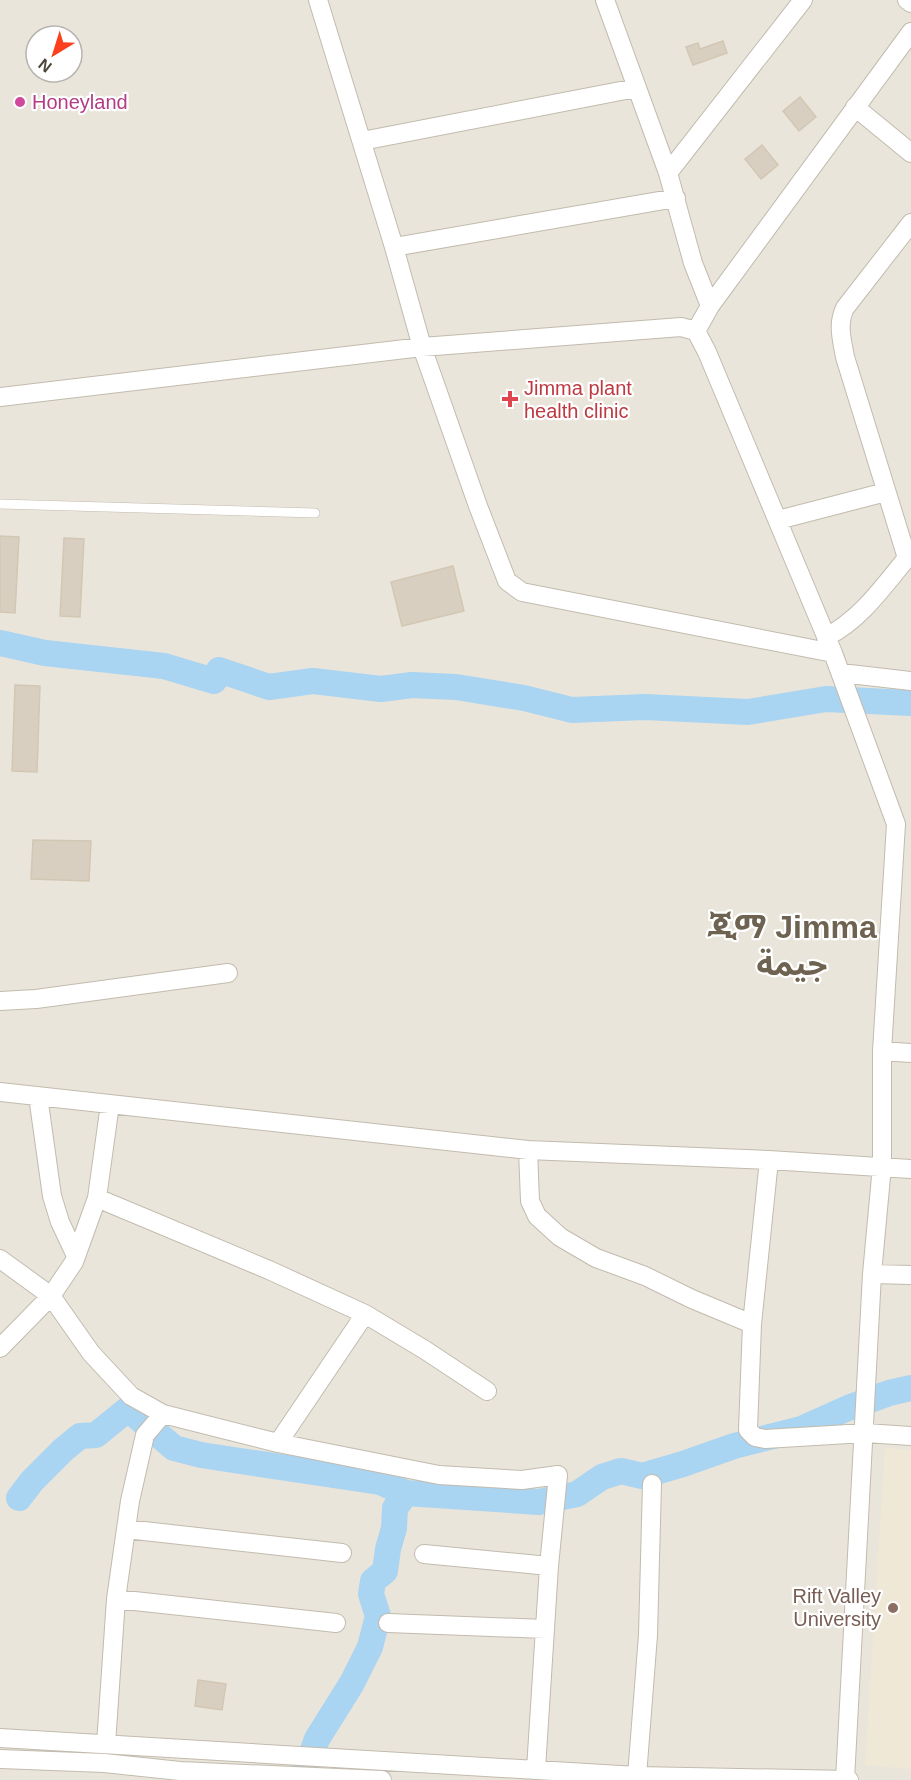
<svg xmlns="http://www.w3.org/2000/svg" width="911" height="1780" font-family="Arial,'Noto Sans Arabic','Noto Sans Ethiopic',sans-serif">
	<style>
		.residential { fill: #eae5da; fill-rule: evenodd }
		.education { fill: #efe8d6 }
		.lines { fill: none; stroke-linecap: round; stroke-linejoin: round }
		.river { stroke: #a9d4f2; stroke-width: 26 }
		.building { fill: #d8cfc1; stroke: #d3c7b4; stroke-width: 1.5 }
		.lane-casing { stroke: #c2bbae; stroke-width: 10 }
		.street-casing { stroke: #c2bbae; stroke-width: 20 }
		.lane { stroke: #fff; stroke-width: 9 }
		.street { stroke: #fff; stroke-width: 18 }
		.hotel-dot { fill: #d1479c; stroke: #fff; stroke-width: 2 }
		.health-dot { fill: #e0444e; stroke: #fff; stroke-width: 2 }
		.education-dot { fill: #8d6e63; stroke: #fff; stroke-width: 2 }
		.labels { text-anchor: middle; stroke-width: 4.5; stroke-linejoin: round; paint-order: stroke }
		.hotel-label { font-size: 20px; fill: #b23c85; stroke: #fff; text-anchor: start }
		.health-label { font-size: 20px; fill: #be3a42; stroke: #fff; text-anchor: start }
		.education-label { font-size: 20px; fill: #785e54; stroke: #fff; text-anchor: end }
		.town-label { font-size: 32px; font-weight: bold; fill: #6e6250; stroke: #fff }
	</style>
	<rect width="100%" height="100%" fill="#f6f3ec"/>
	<path class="residential" d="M0,0h911v1780h-911zM36,36h36v36h-36z"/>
	<path class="education" d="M885,1448l26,2v319l-46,-4z"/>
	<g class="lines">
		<path class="river" d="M0,643l45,10 119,13 50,15 5,-11 50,17 44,-6 68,8 31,-4 44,2 68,11 48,12 73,-3 103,5 78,-13 85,4
			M19,1498l13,-17 31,-31 17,-14 16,-1 32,-26 46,39 27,7 179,27 26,11
			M302,1780l15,-41 35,-56 18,-36 8,-31 -7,-22 2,-13 12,-10 3,-22 6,-21 1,-20 11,-15 133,9 38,-8 25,-17 19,-6 21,5 41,-12 51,-18 67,-17 47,-21 41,-15 22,-5"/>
	</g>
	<path class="building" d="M723,41l4,12 -34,12 -7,-18 12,-4 2,6z
		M800,97l16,20 -17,14 -16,-20z
		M762,145l16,20 -17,14 -16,-20z
		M0,536l19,1 -4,76 -15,-1z
		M64,538l20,1 -4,78 -20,-1z
		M453,566l11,45 -62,15 -11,-44z
		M15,685l25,1 -3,86 -25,-1z
		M33,840l58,1 -2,40 -58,-2z
		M198,1680l28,4 -4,26 -27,-4z"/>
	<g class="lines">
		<defs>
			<path id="lane" d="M0,504l315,9"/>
			<path id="street" d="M318,0l76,247 28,100 56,159 29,75 15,11 311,61
				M605,0l63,173 25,90 17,43
				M907,0l4,3
				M855,107l56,46
				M362,141l274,-53
				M668,173l135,-173
				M394,247l282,-49
				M696,331l14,-25 201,-274
				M0,397l422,-50 259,-20 15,4 11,21 126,301 63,171 -14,227v115l-10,108 -27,506
				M778,520l108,-28
				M907,558l-62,-201c-3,-17 -8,-33 0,-49l66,-85
				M826,637c36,-18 59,-53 85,-84
				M841,673l70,8
				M0,1001l36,-2 192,-26
				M882,1051l29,2
				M0,1092l528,58 241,10 142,9
				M38,1096l14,100 8,26 16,34
				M528,1150l2,51 7,15 23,21 36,21 49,18 47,23 60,25
				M769,1160l-17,164 -4,106 7,7 10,2 100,-6 46,3
				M97,1198l172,72 96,44 60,36 62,41
				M0,1259l51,37 40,57 40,43 32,18 115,29 161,32 83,5 36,-5 -9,91 -13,203
				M872,1274l39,1
				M0,1348l51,-52 23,-34 23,-64 13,-94
				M278,1443l87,-129
				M126,1529l216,24
				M424,1554l125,12
				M116,1599l220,24
				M388,1623l157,6
				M0,1738l637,38 212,4
				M106,1744l10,-145 14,-98 15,-66 18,-21
				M0,1759l104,4 76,8 202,9
				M637,1776l11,-141 4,-151"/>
		</defs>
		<use href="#lane" class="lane-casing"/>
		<use href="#street" class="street-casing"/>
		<use href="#lane" class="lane"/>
		<use href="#street" class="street"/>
	</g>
	<circle class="hotel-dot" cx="20" cy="102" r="6"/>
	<path class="health-dot" d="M507 390h6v6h6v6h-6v6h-6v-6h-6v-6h6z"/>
	<circle class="education-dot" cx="893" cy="1608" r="6"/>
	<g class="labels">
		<g class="hotel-label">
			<text x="32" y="109">Honeyland</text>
		</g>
		<g class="health-label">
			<text x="524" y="395">Jimma plant<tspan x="524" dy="23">health clinic</tspan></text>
		</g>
		<g class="education-label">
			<text x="881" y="1603">Rift Valley<tspan x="881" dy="23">University</tspan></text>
		</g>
		<g class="town-label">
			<text x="792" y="938">ጂማ Jimma<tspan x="792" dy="37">جيمة</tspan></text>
		</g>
	</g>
	<g transform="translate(54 54) rotate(218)"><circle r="28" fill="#ffffff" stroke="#b7b4b0" stroke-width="1.5"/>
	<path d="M0-4.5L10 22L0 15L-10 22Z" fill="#fc3f1d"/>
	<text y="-9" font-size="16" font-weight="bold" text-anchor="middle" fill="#4b4439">N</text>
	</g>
</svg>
